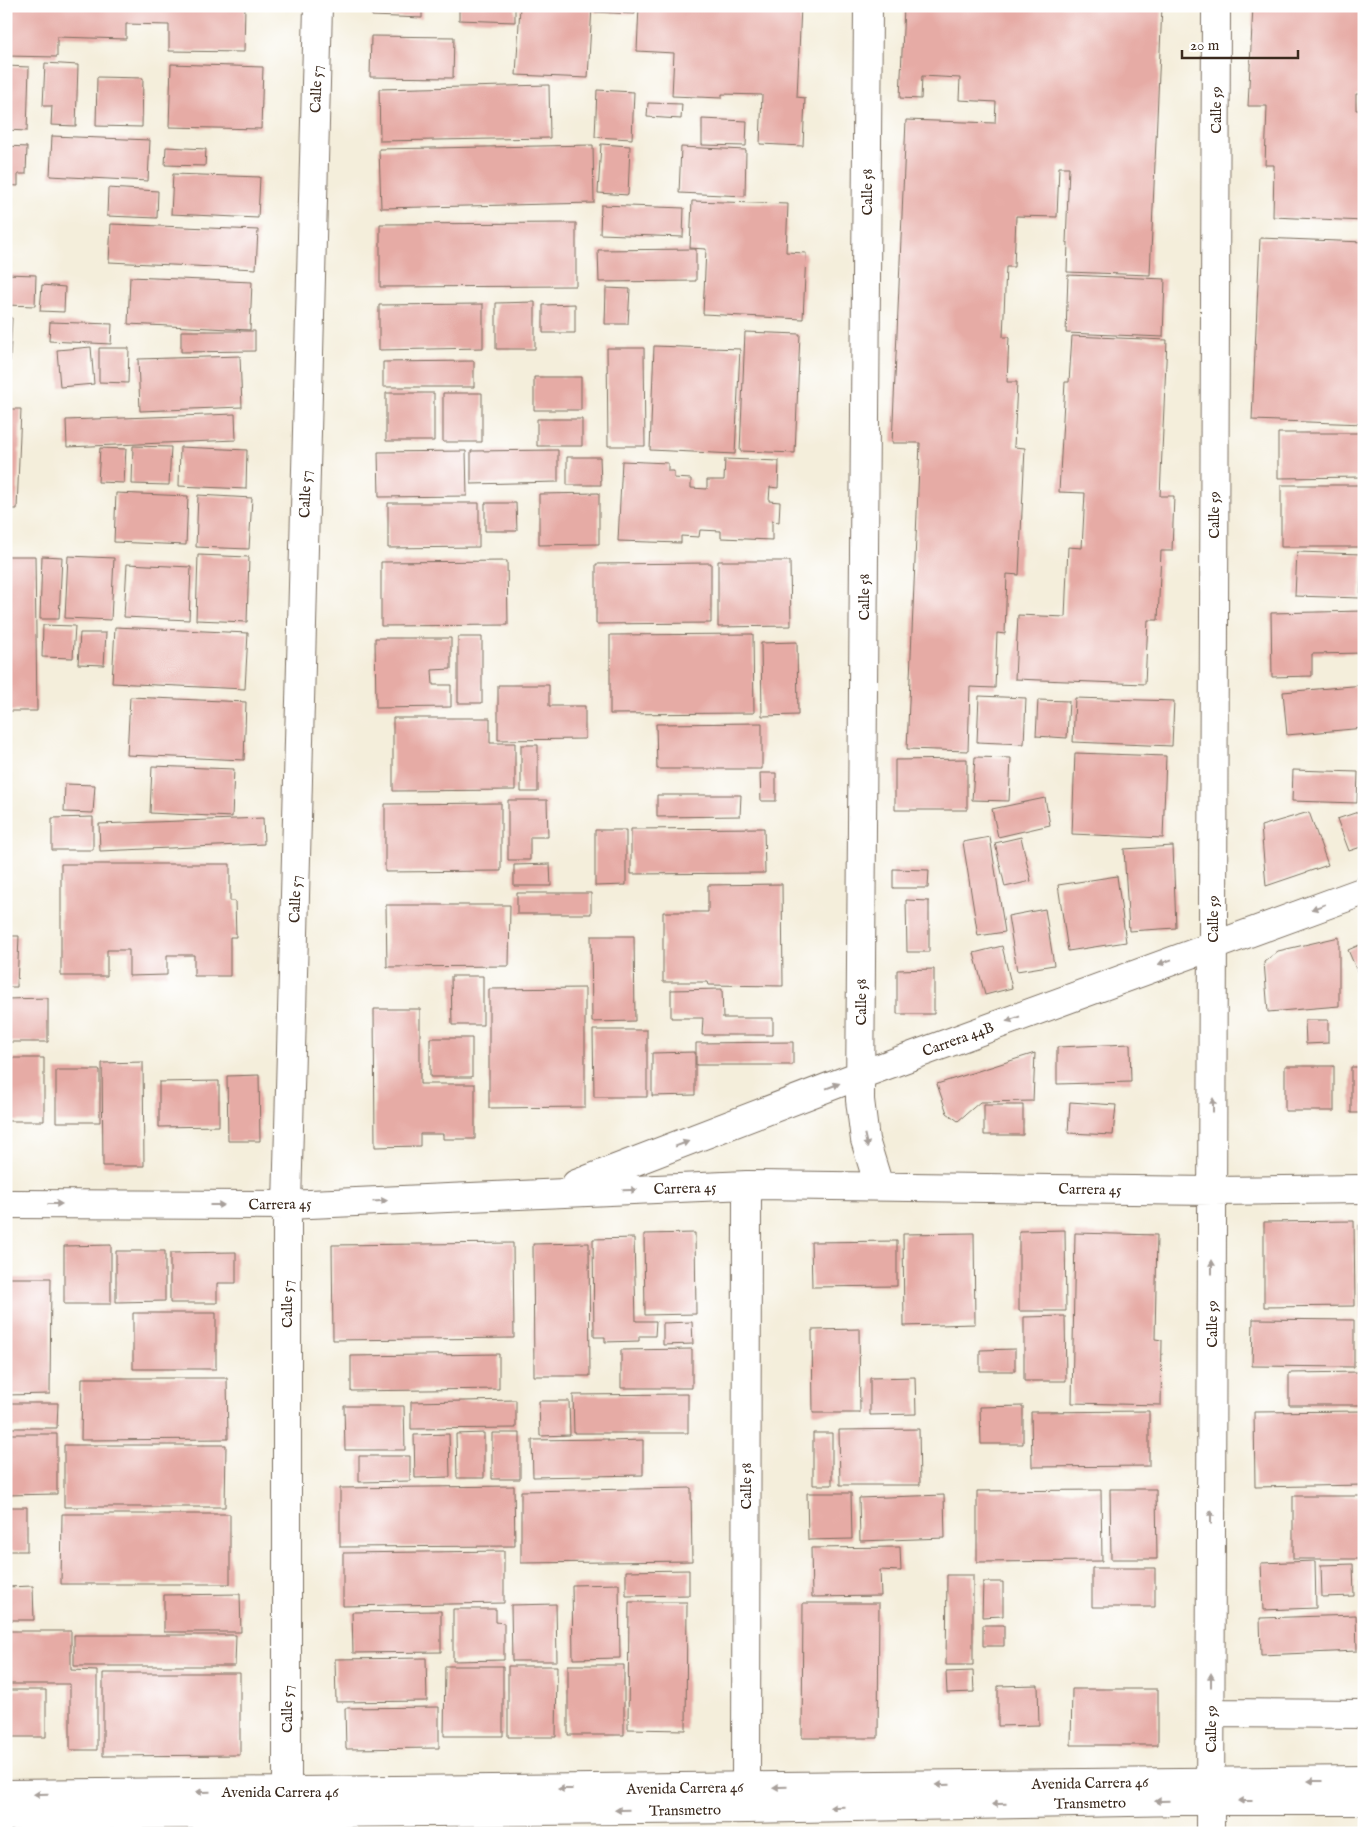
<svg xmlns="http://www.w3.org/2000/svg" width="1370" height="1839" font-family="'IM FELL English',serif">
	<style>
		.building { fill: #e6aba5 }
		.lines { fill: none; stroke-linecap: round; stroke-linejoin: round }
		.minor-casing { stroke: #7c6f60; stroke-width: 30 }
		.major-casing { stroke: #7c6f60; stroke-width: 30 }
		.minor { stroke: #fff; stroke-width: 28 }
		.major { stroke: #fff; stroke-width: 28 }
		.oneway { fill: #a79f9a }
		.labels { text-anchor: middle; stroke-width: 4.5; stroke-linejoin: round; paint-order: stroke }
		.street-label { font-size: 15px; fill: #3b2a1e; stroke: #fff }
	</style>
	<rect width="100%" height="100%" fill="#fff"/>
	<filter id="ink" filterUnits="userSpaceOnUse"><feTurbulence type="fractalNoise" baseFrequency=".02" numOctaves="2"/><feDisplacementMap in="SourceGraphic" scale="10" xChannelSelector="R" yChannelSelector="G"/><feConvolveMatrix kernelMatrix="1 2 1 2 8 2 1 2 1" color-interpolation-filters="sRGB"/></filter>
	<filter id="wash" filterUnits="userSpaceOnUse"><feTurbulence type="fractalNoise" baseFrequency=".0096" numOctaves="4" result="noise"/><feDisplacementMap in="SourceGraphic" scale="20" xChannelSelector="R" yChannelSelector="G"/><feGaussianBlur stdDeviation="1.12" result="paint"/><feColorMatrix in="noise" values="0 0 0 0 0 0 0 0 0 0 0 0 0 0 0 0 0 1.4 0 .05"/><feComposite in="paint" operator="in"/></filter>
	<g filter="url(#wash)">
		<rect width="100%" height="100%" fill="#f4eedb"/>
		<g id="blocks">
			<path class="building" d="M6,6h239l-1,46 -75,-1v-26l-43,-1v15l-69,-2v20l-51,-1z
				M373,6h49v12l-50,-2z
				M459,6h56v16l-56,-2z
				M520,6h72l-4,72 -72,-3z
				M594,6h41v8l-42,-2z
				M639,6h162l-4,91 8,1 -2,48 -43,-2 2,-49 -40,-1v4l-50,-2 2,-43 -37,-2z
				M904,6h258l-12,269 -83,-3 1,-30 -2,1 3,-76h-10l-2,50 -41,-1 -2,51h-8l-3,70h6l-2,45h10l-3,65 11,1 -6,127 -12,-1 -2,60 -8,-1 -2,55 -25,-1 -2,64 -61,-2 13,-306h-28l5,-110 9,-213 89,3 1,-21 -37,-2 1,-22 -38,-2 -1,23 -21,-1z
				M1253,6h111v88h-8v16h5l-2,59h5v52l-91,-4 1,-52h-9l2,-59h-19z
				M371,36l83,1 -1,41 -83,-1z
				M45,63l33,2 -2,61 -25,-1 1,-19h-9z
				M171,64l92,3 -2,62 -92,-2z
				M6,66l23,1 -2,64 -21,-1z
				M97,77l46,1 -1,49 -46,-1z
				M549,85l1,53 -170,3 -1,-52z
				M597,90l37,2 -2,47 -37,-2z
				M648,103l34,1 -1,15 -34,-2z
				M702,119l45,2 -1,25 -44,-1z
				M52,136l98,4 -2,41 -98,-5z
				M601,144l29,2 -2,49 -30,-2z
				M593,145l1,58 -213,5 -2,-59z
				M6,146l21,1 -1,27h-8v12l-12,-1z
				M166,147l40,2 -1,17 -40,-1z
				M681,147l65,3 -1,46 -66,-3z
				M173,174l87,3 -2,41 -87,-4z
				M108,188l50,3 -1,27 -50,-2z
				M692,201l96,3 -2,48 20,1 -3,66 -100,-5 3,-65 -16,-1z
				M601,205l83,3 -1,29 -83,-3z
				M576,223v63l-196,1v-63z
				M111,224l147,6 -2,39 -147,-7z
				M1260,238l104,4v182l-112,-4z
				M696,249v32l-97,1 -1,-32z
				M6,274l30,1 -1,31 -29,-1z
				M1068,275l97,4 -2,58 -97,-4z
				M130,277l122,5 -2,48 -122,-6z
				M42,285l23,2 -1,25 -24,-1z
				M606,288l24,1 -2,35h-23z
				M535,302v47h-39v-46z
				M483,304v44l-104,2v-45z
				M575,304v29h-32v-28z
				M6,317l6,1 -2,43h-4z
				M50,322l62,2 -1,20 -62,-3z
				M181,331h74v20l-74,1z
				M745,332l55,2 -5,119 -55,-2z
				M1072,336l95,4 -7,156h14l-2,55h-11l-3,69h-10l-3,64 -130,-5 3,-64 47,2 3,-70 14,1 3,-55 -26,-1 6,-110h4z
				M654,346l86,3 -5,105 -85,-4z
				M91,347l3,37 -34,3 -3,-37z
				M99,348h30l-1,35 -29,-1z
				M607,348h37l1,98h-37z
				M240,356l2,51 -102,4 -2,-52z
				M474,361v26h-91v-25z
				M534,377h47v33h-47z
				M386,393h48v48h-48z
				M443,393h39v49h-39z
				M6,409h15l-4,100h-11z
				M235,414l1,26 -169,7 -1,-27z
				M537,419h45v27h-45z
				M1278,433h86v44l-86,1z
				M133,446l38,1 -2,38 -37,-1z
				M180,447l67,3 -1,39 -67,-3z
				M100,448l26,1 -2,34 -26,-1z
				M558,450v32l-87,2v-33z
				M466,451l1,45 -88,1 -1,-45z
				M567,457h33l1,28h-34z
				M725,459l54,2 -1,27 -8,-1 -1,14 11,1 -1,20 -7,-1v19l-51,-2v-7l-21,-1 -1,7 -18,-1v7l-63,-2 4,-80 46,2v8h6v7l17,1v9l16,1v-9h17z
				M1281,485h83v62h-83z
				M116,493l72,3 -2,49 -72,-3z
				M599,493v51l-60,1v-51z
				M198,495l54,3 -3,51 -53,-2z
				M388,503h91v44l-91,1z
				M485,503h31l1,28h-32z
				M1297,552l65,2 -2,44 -65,-2z
				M198,555l51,2 -2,65 -51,-2z
				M6,556h29l2,155h-31z
				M42,556l20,1 -3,62h-19z
				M68,556l46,2 -3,62 -46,-2z
				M507,561l1,64 -127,1v-64z
				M718,561h72l1,65 -73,1z
				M711,563v60l-115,1v-60z
				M127,564l64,3 -2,53 -65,-3z
				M1364,611v42l-52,1v22l-40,1 -1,-64z
				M43,625l32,1 -2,32 -31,-1z
				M115,627l133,6 -3,56 -133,-6z
				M80,633h26l-2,32 -26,-1z
				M753,634l1,79 -144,1v-79z
				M458,637h24v66h-24z
				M375,638h76v31l-19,1 1,15h18v22l-75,1z
				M797,642l1,73 -36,1 -1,-73z
				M498,685h51v21h36v33l-87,1z
				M1364,685v43l-77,7 -4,-43z
				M979,696l47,2 -2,46 -47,-2z
				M130,697l116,5 -2,58 -117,-5z
				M1075,698l99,3 -2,45 -99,-4z
				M1038,700l31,1 -2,37 -31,-2z
				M393,718h97v25h25v47l-122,1z
				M762,723v46h-105l-1,-45z
				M521,745h17v47h-17z
				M1075,753l91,3 -3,82 -91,-4z
				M975,757l36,1 -2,43 -37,-1z
				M967,759v51h-72v-50z
				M152,766l82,3 -2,48 -82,-4z
				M1293,770l65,2 -1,31 -65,-2z
				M760,773h16v28h-15z
				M65,784l30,1 -2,28 -29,-1z
				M657,795h84l-1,21 -83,1z
				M1045,798l5,27 -52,12 -6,-28z
				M508,800h39l1,37h-18v23h-22z
				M501,803v68l-116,1v-68z
				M1364,810v36l-15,5 -12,-32z
				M1309,812l19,53 -62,21 -5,-60z
				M93,817v33h-41v-32z
				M263,818l1,26 -164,7 -1,-27z
				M764,828l1,45 -134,1v-45z
				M595,830h31v55l-31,1z
				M990,837l15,95 -27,4 -15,-94z
				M1021,837l10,44 -26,6 -10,-44z
				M1173,846l3,82 -47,3 -5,-82z
				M61,864h169v37h5l1,36h-6v39h-36v-21h-27v20l-38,1v-26h-22v26h-46z
				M550,864l1,22h-37v-21z
				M893,869l36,1 -1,18h-35z
				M1117,876l9,66 -58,9 -10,-66z
				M782,884l1,102 -74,-1 -1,-3h-45v-70h45v-27z
				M517,893h74v21h-74z
				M906,900l23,1v51h-22z
				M386,905h124l-1,61 -122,1z
				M1045,909l9,56 -37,6 -9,-55z
				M6,936h13l-2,51h-11z
				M591,936h43l1,85 -43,1z
				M1339,937v69l-71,6 -4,-50 14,-11z
				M1364,943v44l-16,-37z
				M1002,946l10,42 -27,7 -11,-42z
				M934,969v45h-37v-44z
				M451,976h32v49h-31z
				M585,988v119l-96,1v-119z
				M722,989l1,29h50v17h-71l1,-17h-32v-28z
				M48,998v44h-42v-43z
				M374,1009h46v75h55v55h-32v-5h-23v12l-45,1z
				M1305,1020h23v23l-22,1z
				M593,1030h54v67h-53z
				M430,1038h42v39h-42z
				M793,1042v23h-97v-22z
				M1130,1044l1,38 -74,2v-37z
				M695,1052v43l-43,1v-43z
				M1035,1053l-2,48 -53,1 -22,19 -11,-8 -10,-29z
				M6,1058h38v63h-38z
				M143,1062l1,104h-41l-1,-103z
				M1285,1066h49v45h-49z
				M1351,1067h13v46h-13z
				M56,1070h44v52h-44z
				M259,1075l1,66h-32l-1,-65z
				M219,1081v45l-60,1v-45z
				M1070,1102l46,3 -3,30 -45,-2z
				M984,1105h39v30h-39z
				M1354,1221l1,85 -91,1v-85z
				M1359,1225h5v95h-4z
				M1065,1230l1,81h-47v-80z
				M695,1233l1,81 -51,1 -1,-81z
				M974,1233l1,91 -71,2 -1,-92z
				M1075,1233l82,2 -2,104 7,1 -1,65 -89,-2z
				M634,1238l2,83h20l-1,15h-16v5l-34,1v-5h-11l-1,-98z
				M897,1241v45l-85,1 -1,-45z
				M513,1243l1,95 -181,2 -1,-95z
				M589,1243l1,133h-56l-1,-132z
				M111,1245v59h-47v-58z
				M116,1251h49v50l-49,1z
				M236,1252v31h-19v20h-47v-50z
				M6,1278h45l-1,116 -44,1z
				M133,1313h83v56h-83z
				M1065,1316l1,65h-42v-64z
				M1253,1319l101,1v47l-102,-1z
				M692,1322l1,22 -30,1v-22z
				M1361,1323h3v82h-75v-32l72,-1z
				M859,1329l1,84h-47l-1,-83z
				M692,1349v39h-71v-38z
				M1015,1349v22h-35v-21z
				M499,1354v35l-148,2v-35z
				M915,1377l1,37 -46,1v-37z
				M82,1378h145l1,61 -147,1z
				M688,1394v39h-114l-1,-38z
				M516,1400v28l-105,1v-27z
				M539,1401h30l1,34 -30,1z
				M10,1403h48l-1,25h-47z
				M344,1406h60l1,44h-60z
				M1023,1406v38h-42l-1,-37z
				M1149,1411v55l-117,1 -1,-55z
				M1364,1411v74l-109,2 -1,-75z
				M919,1429l1,56h-80l-1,-55z
				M484,1433v45h-27l-1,-44z
				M492,1433h28v46h-28z
				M813,1433h19v52h-19z
				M6,1434h51v60l-51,1z
				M449,1434l1,43 -35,1 -1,-43z
				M608,1439v2l35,-1v35l-110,2 -1,-37z
				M64,1445h162l-1,62h-161z
				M359,1456h51v25l-51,1z
				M514,1486l1,60 -175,1v-59z
				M691,1488l1,73 -171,2v-72z
				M1110,1489h46l1,70h-46z
				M1101,1490l1,71 -125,1v-71z
				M807,1493h44l1,46 -44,1z
				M944,1495l1,43 -85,3 -1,-43z
				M1293,1496h71v63h-71z
				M6,1507h21v44h-21z
				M62,1514h168v70h-169z
				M900,1547l1,24 -21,-1 1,26 -69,1 -1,-49z
				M504,1551v52l-161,3v-53z
				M1315,1561l1,47 -53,2 -2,-47z
				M1353,1564l1,32 -32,1 -1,-32z
				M1092,1568h63v39h-63z
				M689,1570v25l-63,1v-25z
				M947,1575h26v90h-27z
				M1360,1580h4v55h-2z
				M983,1582h20v34l-21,1z
				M619,1584l1,74 -47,1 -1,-74z
				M33,1586l1,34h-28v-33z
				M240,1594l1,38h-77v-37z
				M629,1602h58l-1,128 -58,-1z
				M803,1603h76l-1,135h-76z
				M556,1604l1,57h-45l-1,-56z
				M453,1609h43v13l8,1v37l-51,1z
				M441,1611v41l-88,1 -1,-41z
				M1356,1615l1,36 -96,4 -1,-37z
				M983,1625h21v21h-21z
				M6,1631h65v39l26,1v79h-27v-66h-64z
				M74,1635h162l-1,31h-161z
				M426,1658l1,43 -91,1 -1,-43z
				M568,1665h56v70h-56z
				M445,1666h58v70h-59z
				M508,1666h49l-1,71h-48z
				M973,1671l1,21 -27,1 -1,-21z
				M103,1673h137v82l-137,1z
				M1038,1685l1,40 -41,1v-40z
				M1072,1689h86v56h-87z
				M6,1690h40v47h-40z
				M439,1707v41l-93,1 -1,-41z"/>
		</g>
	</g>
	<g filter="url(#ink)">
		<use href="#blocks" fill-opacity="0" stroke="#7c6f60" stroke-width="1"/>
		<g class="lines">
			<defs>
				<path id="minor" d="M868,6l-8,1094 5,40 14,46
					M576,1184l284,-109 504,-184
					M6,1204l281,1 460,-20 466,6 151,-2
					M1211,1713l153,1
					M746,1788l1,-603
					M287,1792v-587l31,-1199
					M6,1816l742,-7 434,-8h182
					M1210,1833l6,-1827"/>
				<path id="major" d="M6,1794l1358,-14"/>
			</defs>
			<use href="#minor" class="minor-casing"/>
			<use href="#major" class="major-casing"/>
			<use href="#minor" class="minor"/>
			<use href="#major" class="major"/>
		</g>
		<defs><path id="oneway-solid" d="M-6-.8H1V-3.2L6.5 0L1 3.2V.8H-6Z" transform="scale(1.25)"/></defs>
		<g class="oneway">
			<use href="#oneway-solid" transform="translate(1318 907) rotate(160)"/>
			<use href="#oneway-solid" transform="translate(1165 962) rotate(160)"/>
			<use href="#oneway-solid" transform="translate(1013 1019) rotate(160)"/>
			<use href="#oneway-solid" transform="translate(833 1086) rotate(-21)"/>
			<use href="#oneway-solid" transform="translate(1213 1105) rotate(-90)"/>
			<use href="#oneway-solid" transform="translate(866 1141) rotate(77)"/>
			<use href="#oneway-solid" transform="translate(682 1144) rotate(-21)"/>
			<use href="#oneway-solid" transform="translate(630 1190) rotate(-2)"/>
			<use href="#oneway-solid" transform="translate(380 1201) rotate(-3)"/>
			<use href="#oneway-solid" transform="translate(55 1204)"/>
			<use href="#oneway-solid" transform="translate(217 1205)"/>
			<use href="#oneway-solid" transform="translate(1212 1267) rotate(-90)"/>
			<use href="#oneway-solid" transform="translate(1211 1517) rotate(-90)"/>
			<use href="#oneway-solid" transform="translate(1211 1680) rotate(-90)"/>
			<use href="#oneway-solid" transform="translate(1315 1781) rotate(180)"/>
			<use href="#oneway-solid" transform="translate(943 1785) rotate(179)"/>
			<use href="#oneway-solid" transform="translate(780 1787) rotate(179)"/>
			<use href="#oneway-solid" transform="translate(565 1789) rotate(180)"/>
			<use href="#oneway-solid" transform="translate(203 1792) rotate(179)"/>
			<use href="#oneway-solid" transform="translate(41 1794) rotate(179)"/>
			<use href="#oneway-solid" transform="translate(1162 1801) rotate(179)"/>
			<use href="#oneway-solid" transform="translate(1245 1801) rotate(180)"/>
			<use href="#oneway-solid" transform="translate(999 1804) rotate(179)"/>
			<use href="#oneway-solid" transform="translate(837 1807) rotate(179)"/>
			<use href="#oneway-solid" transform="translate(622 1810) rotate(179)"/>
		</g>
	</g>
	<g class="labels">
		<g class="street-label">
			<text transform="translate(316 89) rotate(-88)" y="5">Calle 57</text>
			<text transform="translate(1216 110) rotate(-90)" y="5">Calle 59</text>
			<text transform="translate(867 192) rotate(-90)" y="5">Calle 58</text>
			<text transform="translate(305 494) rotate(-88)" y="5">Calle 57</text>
			<text transform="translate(1214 515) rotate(-90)" y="5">Calle 59</text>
			<text transform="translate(864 597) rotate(-90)" y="5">Calle 58</text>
			<text transform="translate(295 899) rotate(-88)" y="5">Calle 57</text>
			<text transform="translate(1213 919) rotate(-90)" y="5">Calle 59</text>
			<text transform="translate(861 1002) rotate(-90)" y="5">Calle 58</text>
			<text transform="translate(958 1039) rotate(-20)" y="5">Carrera 44B</text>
			<text transform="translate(685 1188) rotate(-2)" y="5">Carrera 45</text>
			<text transform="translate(1090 1189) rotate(1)" y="5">Carrera 45</text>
			<text transform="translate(280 1204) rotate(-1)" y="5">Carrera 45</text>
			<text transform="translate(287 1304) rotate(-90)" y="5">Calle 57</text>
			<text transform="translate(1212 1324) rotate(-90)" y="5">Calle 59</text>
			<text transform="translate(746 1486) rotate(-90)" y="5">Calle 58</text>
			<text transform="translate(287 1709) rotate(-90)" y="5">Calle 57</text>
			<text transform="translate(1211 1729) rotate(-90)" y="5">Calle 59</text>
			<text transform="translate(1090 1783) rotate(-1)" y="5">Avenida Carrera 46</text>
			<text transform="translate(685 1788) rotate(-1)" y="5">Avenida Carrera 46</text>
			<text x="280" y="1797">Avenida Carrera 46</text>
			<text transform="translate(1090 1803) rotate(-1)" y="5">Transmetro</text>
			<text transform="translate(685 1810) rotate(-1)" y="5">Transmetro</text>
		</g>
	</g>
	<rect width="1370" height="1839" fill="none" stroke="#fff" stroke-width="25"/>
	<path d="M1182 50v8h116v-8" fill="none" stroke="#3b2a1e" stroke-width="2.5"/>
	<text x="1190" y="50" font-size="15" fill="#3b2a1e" stroke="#ffffff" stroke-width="4" paint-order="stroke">20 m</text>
</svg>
